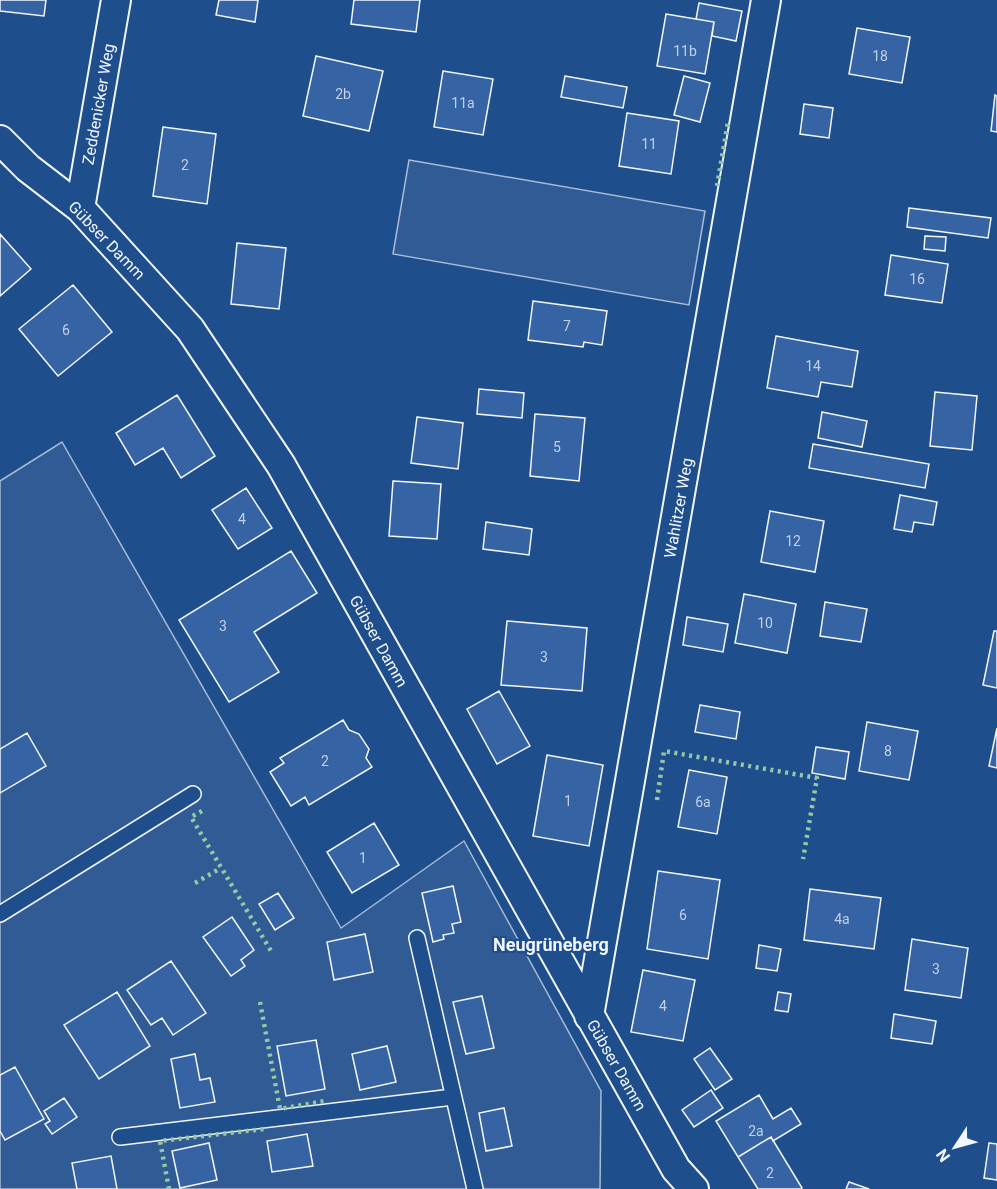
<svg xmlns="http://www.w3.org/2000/svg" width="997" height="1189" font-family="Roboto,sans-serif">
	<style>
		.built { fill: #305b95; stroke: #a8bbd7; stroke-width: 1.5 }
		.building { fill: #3563a3; stroke: #f2f6ff; stroke-width: 1.5 }
		.lines { fill: none; stroke-linecap: round; stroke-linejoin: round }
		.service-casing { stroke: #f2f6ff; stroke-width: 18 }
		.minor-casing { stroke: #f2f6ff; stroke-width: 32 }
		.service { stroke: #1f4e8c; stroke-width: 15 }
		.minor { stroke: #1f4e8c; stroke-width: 28 }
		.hedge { stroke: #97c8a6; stroke-width: 4.5; stroke-dasharray: 3 4.5; stroke-linecap: butt }
		.labels { text-anchor: middle; stroke-width: 4.5; stroke-linejoin: round; paint-order: stroke }
		.number-label { font-size: 14px; fill: #c3d1e8 }
		.street-label { font-size: 16px; fill: #f2f6ff; stroke: #1f4e8c }
		.neighbourhood-label { font-size: 18px; font-weight: bold; fill: #f2f6ff; stroke: #1f4e8c }
	</style>
	<rect width="100%" height="100%" fill="#1f4e8c"/>
	<path class="built" d="M409,160l296,51 -16,94 -296,-51z
		M62,442l279,486 123,-87 137,250 -1,98h-600v-708z"/>
	<path class="building" d="M0,0h46l-2,16 -44,-5z
		M219,0h39l-3,22 -39,-7z
		M354,0h66l-4,32 -65,-8z
		M699,3l43,8 -6,30 -24,-5 2,-14 -18,-3z
		M666,14l48,8 -9,52 -48,-8z
		M857,28l53,9 -8,46 -53,-9z
		M316,56l67,15 -14,60 -66,-15z
		M443,71l50,8 -10,56 -49,-8z
		M565,76l62,11 -4,21 -62,-11z
		M684,76l26,7 -10,39 -26,-7z
		M995,95l2,1v36l-6,-1z
		M804,104l29,4 -4,30 -29,-4z
		M627,113l52,8 -8,53 -52,-8z
		M163,127l53,7 -9,70 -54,-8z
		M909,208l82,10 -3,20 -81,-11z
		M0,234l31,35 -31,27z
		M925,236l21,1 -1,14 -21,-2z
		M237,243l49,5 -7,61 -48,-5z
		M891,255l57,9 -6,39 -57,-8z
		M73,285l39,47 -54,44 -39,-47z
		M533,301l74,10 -5,34 -18,-3 -1,5 -55,-7z
		M776,336l82,15 -6,36 -31,-5 -3,15 -51,-9z
		M479,389l45,4 -2,25 -45,-4z
		M935,392l42,4 -5,54 -42,-4z
		M177,395l38,61 -34,22 -18,-30 -28,17 -19,-32z
		M822,412l45,9 -5,26 -44,-9z
		M535,414l50,4 -6,63 -49,-5z
		M417,417l46,6 -5,46 -47,-6z
		M813,444l116,20 -4,24 -116,-20z
		M393,481l48,3 -4,55 -48,-3z
		M246,488l26,40 -34,21 -26,-39z
		M900,495l37,7 -4,23 -19,-3 -2,10 -18,-3z
		M770,511l54,10 -9,51 -54,-10z
		M486,522l46,7 -3,26 -46,-6z
		M291,551l26,42 -63,39 25,40 -50,30 -50,-82z
		M744,594l52,10 -9,49 -52,-10z
		M825,602l42,7 -6,33 -41,-6z
		M687,617l41,7 -5,28 -40,-7z
		M507,621l80,7 -5,63 -81,-6z
		M994,631h3v57l-14,-3z
		M499,691l31,55 -33,18 -30,-55z
		M700,705l40,7 -4,27 -41,-7z
		M343,720l6,10 10,4 10,15 -3,9 6,9 -63,38 -4,-8 -14,9 -21,-34 14,-9 -4,-5z
		M867,722l51,9 -9,49 -50,-9z
		M997,728v40l-8,-2z
		M27,733l19,33 -46,27v-44z
		M816,747l33,5 -4,27 -33,-6z
		M547,755l56,10 -14,81 -56,-10z
		M689,770l38,7 -10,57 -39,-7z
		M374,823l25,42 -47,28 -25,-41z
		M658,871l62,9 -12,79 -61,-10z
		M453,886l8,36 -9,2 2,9 -11,2 1,4 -11,3 -11,-49z
		M810,889l71,9 -7,51 -70,-9z
		M278,893l16,25 -19,12 -16,-26z
		M232,917l22,33 -13,10 4,6 -14,10 -28,-39z
		M365,934l8,38 -39,8 -7,-38z
		M912,939l56,9 -7,50 -56,-8z
		M759,945l22,4 -4,22 -21,-3z
		M171,961l35,52 -33,22 -11,-17 -11,7 -24,-35z
		M643,970l52,10 -12,61 -52,-9z
		M117,992l33,54 -51,33 -35,-54z
		M778,992l13,2 -3,18 -13,-2z
		M482,996l12,52 -28,6 -13,-52z
		M894,1014l42,7 -4,23 -41,-6z
		M316,1040l9,49 -39,7 -9,-50z
		M387,1046l9,36 -36,8 -8,-36z
		M710,1048l22,31 -17,11 -21,-31z
		M195,1054l5,26 10,-2 5,24 -35,6 -9,-49z
		M15,1067l29,52 -39,21 -5,-9v-56z
		M711,1090l12,18 -29,19 -12,-17z
		M759,1095l14,24 18,-11 10,16 -28,17 -2,-4 -33,20 -22,-36z
		M64,1098l13,19 -25,17 -7,-10 5,-3 -6,-10z
		M504,1108l8,38 -26,5 -7,-38z
		M307,1134l6,32 -41,6 -5,-31z
		M771,1137l31,51 -1,1h-43l-20,-32z
		M209,1143l8,37 -37,8 -8,-37z
		M989,1143l8,1v36l-13,-2z
		M111,1156l6,33h-40l-5,-26z
		M849,1182l20,7h-23z"/>
	<g class="lines">
		<defs>
			<path id="service" d="M0,914l193,-120
				M417,938l58,251
				M120,1137l333,-40"/>
			<path id="minor" d="M0,140l28,28 52,40 110,121 91,136 395,704 18,20
				M80,208l36,-208
				M589,1016l177,-1016"/>
		</defs>
		<use href="#service" class="service-casing"/>
		<use href="#minor" class="minor-casing"/>
		<use href="#service" class="service"/>
		<use href="#minor" class="minor"/>
		<path class="hedge" d="M717,186l11,-64
			M657,800l7,-49 153,27 -14,81
			M202,811l-11,6 80,134
			M195,883l26,-15
			M260,1002l20,107 45,-8
			M169,1189l-9,-48 104,-12"/>
	</g>
	<g class="labels">
		<g class="number-label">
			<text x="685" y="56">11b</text>
			<text x="880" y="61">18</text>
			<text x="343" y="99">2b</text>
			<text x="463" y="108">11a</text>
			<text x="649" y="149">11</text>
			<text x="185" y="170">2</text>
			<text x="917" y="284">16</text>
			<text x="567" y="331">7</text>
			<text x="66" y="335">6</text>
			<text x="813" y="371">14</text>
			<text x="557" y="452">5</text>
			<text x="242" y="524">4</text>
			<text x="793" y="546">12</text>
			<text x="765" y="628">10</text>
			<text x="223" y="631">3</text>
			<text x="544" y="662">3</text>
			<text x="888" y="756">8</text>
			<text x="325" y="766">2</text>
			<text x="568" y="806">1</text>
			<text x="703" y="807">6a</text>
			<text x="363" y="863">1</text>
			<text x="683" y="920">6</text>
			<text x="842" y="924">4a</text>
			<text x="936" y="974">3</text>
			<text x="663" y="1011">4</text>
			<text x="756" y="1136">2a</text>
			<text x="770" y="1178">2</text>
		</g>
		<g class="street-label">
			<text transform="translate(98 104) rotate(-80)" y="6">Zeddenicker Weg</text>
			<text transform="translate(107 240) rotate(46)" y="6">Gübser Damm</text>
			<text transform="translate(678 508) rotate(-80)" y="6">Wahlitzer Weg</text>
			<text transform="translate(379 641) rotate(61)" y="6">Gübser Damm</text>
			<text transform="translate(617 1065) rotate(60)" y="6">Gübser Damm</text>
		</g>
		<g class="neighbourhood-label">
			<text x="551" y="951">Neugrüneberg</text>
		</g>
	</g>
	<g transform="translate(955 1147) rotate(234)" stroke="#1f4e8c" stroke-width="4.5" paint-order="stroke">
	<path d="M0-4.5L10 22L0 15L-10 22Z" fill="#f2f6ff"/>
	<text y="-9" font-size="16" font-weight="bold" text-anchor="middle" fill="#f2f6ff">N</text>
	</g>
</svg>
